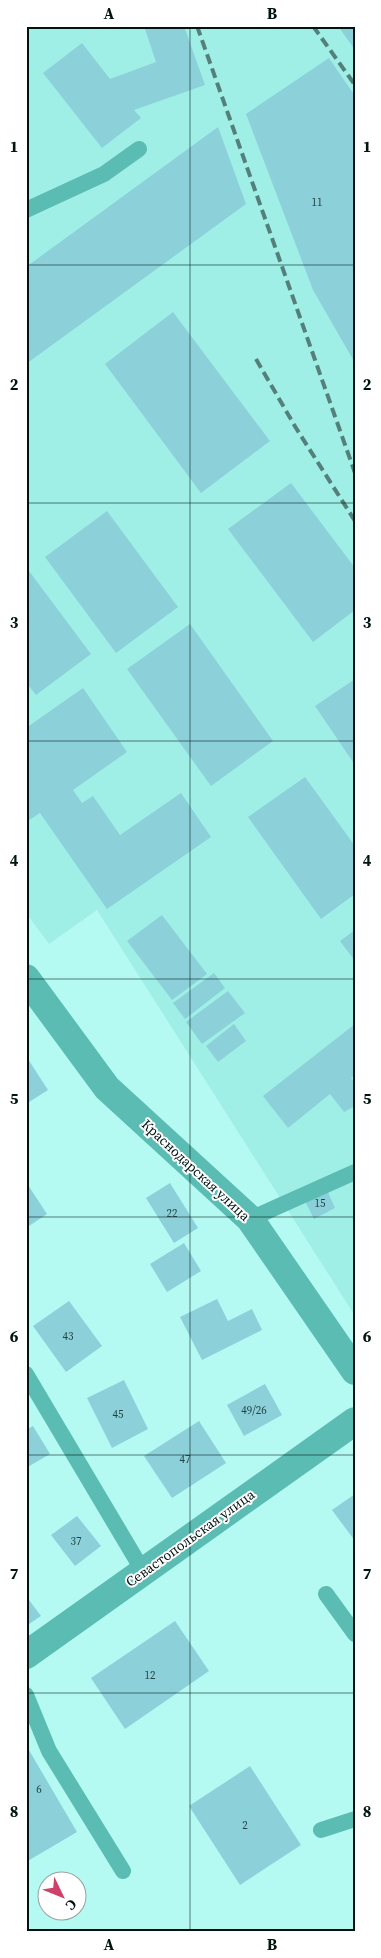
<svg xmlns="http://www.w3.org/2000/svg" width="381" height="1958" font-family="'Source Serif 4',serif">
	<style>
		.built { fill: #9fefe6 }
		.building { fill: #8cd0da }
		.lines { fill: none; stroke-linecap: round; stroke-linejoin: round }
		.lane { stroke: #5abcb2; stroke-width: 16 }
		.street { stroke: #5abcb2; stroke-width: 28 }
		.rail { stroke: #54807b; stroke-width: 4; stroke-dasharray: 10 5; stroke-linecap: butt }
		.grid { fill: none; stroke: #001412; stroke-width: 1; stroke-opacity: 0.55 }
		.labels { text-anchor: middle; stroke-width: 4; stroke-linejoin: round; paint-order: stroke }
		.number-label { font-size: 11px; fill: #234344 }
		.street-label { font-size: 14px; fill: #001412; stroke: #fff }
		.neatline { fill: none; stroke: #001412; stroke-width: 2 }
		.grid-label { font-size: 16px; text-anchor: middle; font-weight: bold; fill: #001412 }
	</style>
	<rect width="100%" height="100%" fill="#b4faf2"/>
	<path class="built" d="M26,26h329v1290l-258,-406 -48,34 -23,-31z"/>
	<path class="building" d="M144,26h40l21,59 -71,25 7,8 -39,30 -59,-75 39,-30 28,36 46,-17z
		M338,26h17v24z
		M329,58l26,38v267l-42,-73 -67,-176z
		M218,127l28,77 -220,160v-97z
		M173,312l97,129 -69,52 -96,-129z
		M291,483l64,85v42l-42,32 -85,-113z
		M107,511l71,96 -62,46 -71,-96z
		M26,567l65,87 -55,41 -10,-13z
		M190,624l83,117 -62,45 -84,-117z
		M355,679v86l-40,-59z
		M83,688l44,64 -54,38 9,13 11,-7 27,39 61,-42 30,44 -104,72 -67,-96 -14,9v-94z
		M305,777l50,69v48l-34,25 -73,-102z
		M162,915l45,59 -35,26 -45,-59z
		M355,930v31l-15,-20z
		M214,973l11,15 -40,31 -12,-16z
		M228,991l17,22 -43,31 -16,-22z
		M234,1024l12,17 -28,21 -12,-16z
		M355,1024v51l-4,3 4,5v23l-11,6 -14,-18 -42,34 -25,-32z
		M26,1056l22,34 -22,14z
		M170,1183l28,45 -24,15 -28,-45z
		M28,1185l19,29 -21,14v-42z
		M326,1188l9,20 -21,11 -10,-20z
		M184,1243l17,28 -34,21 -17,-28z
		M217,1299l11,22 24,-12 10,21 -60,30 -22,-43z
		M69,1301l33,45 -36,26 -33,-46z
		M124,1380l24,49 -36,19 -25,-50z
		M265,1384l17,31 -38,21 -17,-31z
		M199,1421l27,42 -54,35 -28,-42z
		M33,1426l17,28 -24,14v-38z
		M355,1494v47l-23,-31z
		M77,1516l24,30 -26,20 -24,-31z
		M26,1596l15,20 -15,10z
		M175,1621l34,50 -84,58 -34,-51z
		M26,1745l51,87 -51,30z
		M250,1766l51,79 -61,40 -51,-79z"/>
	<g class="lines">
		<path class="lane" d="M26,210l78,-36 35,-25
			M250,1219l105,-47
			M26,1374l117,197
			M326,1594l29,40
			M26,1695l23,56 74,120
			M321,1830l34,-11"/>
		<path class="street" d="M26,978l81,110 143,131 105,152
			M26,1655l329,-234"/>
		<path class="rail" d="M197,26l158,447
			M313,26l42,59
			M256,359l40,69 59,93"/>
	</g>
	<path class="grid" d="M190,26v1906M26,265h329M26,503h329M26,741h329M26,979h329M26,1217h329M26,1455h329M26,1693h329"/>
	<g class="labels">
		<g class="number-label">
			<text x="317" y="206">11</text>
			<text x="320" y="1207">15</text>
			<text x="172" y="1217">22</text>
			<text x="68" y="1340">43</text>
			<text x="254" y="1414">49/26</text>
			<text x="118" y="1418">45</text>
			<text x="185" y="1463">47</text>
			<text x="76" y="1545">37</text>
			<text x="150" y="1679">12</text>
			<text x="39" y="1793">6</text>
			<text x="245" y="1829">2</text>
		</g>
		<g class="street-label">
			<text transform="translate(196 1170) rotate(43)" y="5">Краснодарская улица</text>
			<text transform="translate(190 1538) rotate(-36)" y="5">Севастопольская улица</text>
		</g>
	</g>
	<rect width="381" height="1958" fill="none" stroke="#ffffff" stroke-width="55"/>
	<g transform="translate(62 1896) rotate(133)"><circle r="24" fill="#ffffff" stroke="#99a1a0"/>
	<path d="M0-4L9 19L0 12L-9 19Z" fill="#cf416a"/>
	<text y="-8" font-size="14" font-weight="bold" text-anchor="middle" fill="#001412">С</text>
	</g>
	<rect x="28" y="28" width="326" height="1902" class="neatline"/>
	<g class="grid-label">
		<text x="109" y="19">A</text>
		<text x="272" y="19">B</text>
		<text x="14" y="152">1</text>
		<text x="367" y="152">1</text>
		<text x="14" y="390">2</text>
		<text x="367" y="390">2</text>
		<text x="14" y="628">3</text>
		<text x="367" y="628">3</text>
		<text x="14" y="866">4</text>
		<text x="367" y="866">4</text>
		<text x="14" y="1104">5</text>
		<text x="367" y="1104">5</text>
		<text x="14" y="1342">6</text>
		<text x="367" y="1342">6</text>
		<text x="14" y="1579">7</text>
		<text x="367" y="1579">7</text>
		<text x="14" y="1817">8</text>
		<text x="367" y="1817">8</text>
		<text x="109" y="1950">A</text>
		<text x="272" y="1950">B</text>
	</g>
</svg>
